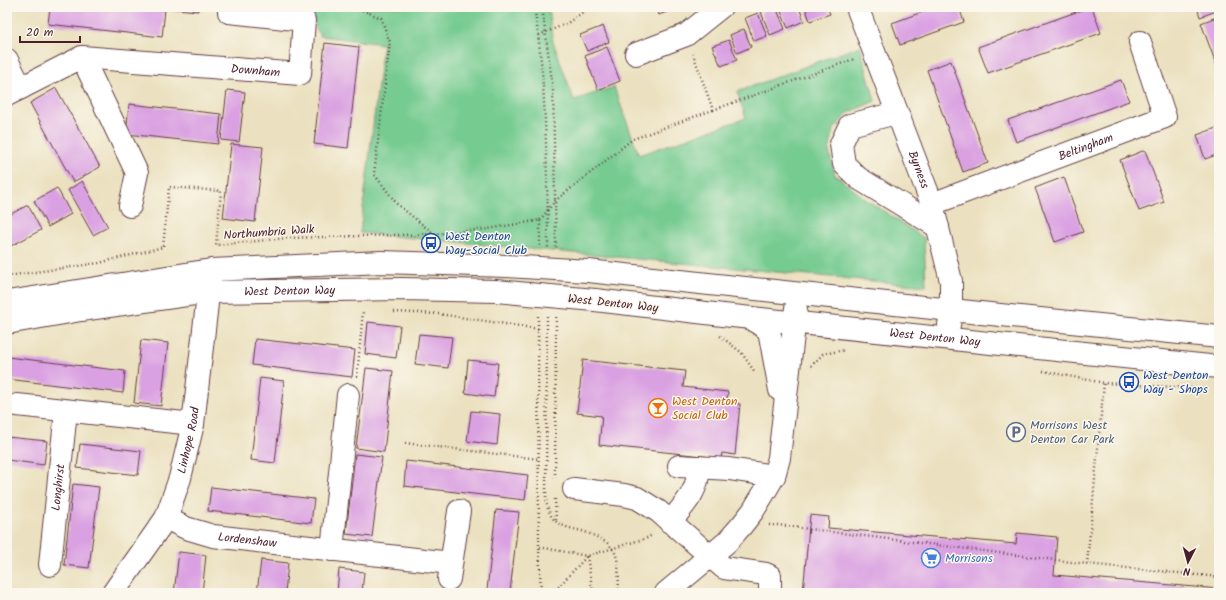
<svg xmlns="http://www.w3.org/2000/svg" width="1226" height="600" font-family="Kalam,sans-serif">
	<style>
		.green { fill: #75cb90; stroke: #60755e }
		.building { fill: #daa1e2 }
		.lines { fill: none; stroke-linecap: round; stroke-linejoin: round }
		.minor-casing { stroke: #623c41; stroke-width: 24 }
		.path { stroke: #623c41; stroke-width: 2.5; stroke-dasharray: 1 3; stroke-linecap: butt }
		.minor { stroke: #fff; stroke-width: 22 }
		.minor-bridge-casing { stroke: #623c41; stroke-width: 24; stroke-linecap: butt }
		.minor-bridge { stroke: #fff; stroke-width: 22 }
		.labels { text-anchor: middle; stroke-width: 3; stroke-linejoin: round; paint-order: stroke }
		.street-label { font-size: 12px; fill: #4a1f2b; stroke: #fbf7ec }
		.transit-label { font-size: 12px; fill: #164399; stroke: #fbf7ec; text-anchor: start }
		.food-label { font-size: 12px; fill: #c56008; stroke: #fbf7ec; text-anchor: start }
		.service-label { font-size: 12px; fill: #4e5e75; stroke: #fbf7ec; text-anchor: start }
		.shop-label { font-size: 12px; fill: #366cbe; stroke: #fbf7ec; text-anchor: start }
	</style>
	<rect width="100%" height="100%" fill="#fbf7ec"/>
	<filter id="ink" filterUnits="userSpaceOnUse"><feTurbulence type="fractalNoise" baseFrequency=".025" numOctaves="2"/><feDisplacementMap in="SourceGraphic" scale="8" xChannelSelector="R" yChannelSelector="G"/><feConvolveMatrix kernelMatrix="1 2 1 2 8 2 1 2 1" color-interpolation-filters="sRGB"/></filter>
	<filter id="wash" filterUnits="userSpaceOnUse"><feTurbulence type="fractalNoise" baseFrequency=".012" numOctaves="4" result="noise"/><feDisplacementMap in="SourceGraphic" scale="16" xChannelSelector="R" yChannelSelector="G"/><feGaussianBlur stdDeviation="0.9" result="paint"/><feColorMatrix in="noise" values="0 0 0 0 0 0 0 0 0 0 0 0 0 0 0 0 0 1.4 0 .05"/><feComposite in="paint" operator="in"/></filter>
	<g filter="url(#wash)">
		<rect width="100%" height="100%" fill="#ebe1c0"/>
		<path class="green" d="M279,7h269l5,35 21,58 40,-13 25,68 107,-37 -9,-26 123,-46 15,55 -27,12 -14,16 -5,22 6,24 32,25 57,38 2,48 -566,-53 23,-189 -63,-8 -11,-24z"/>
		<g id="blocks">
			<path class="building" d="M50,7h87l28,3 -3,27 -114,-13z
				M165,7h33v4l-33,-3z
				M656,7h23l-20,8z
				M773,7h3l9,22 -15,6 -9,-23z
				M779,7h20l5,14 -16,7z
				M805,7h22l3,7 -20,7z
				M936,7h23l5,15 -64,23 -8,-22z
				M1090,7h2l9,26 -113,40 -10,-26z
				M1197,7h22v3l-19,7z
				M758,13l9,23 -13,5 -9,-23z
				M1219,16v56l-18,-49z
				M603,26l6,16 -22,9 -7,-16z
				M744,29l7,18 -14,6 -7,-18z
				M729,40l8,20 -16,6 -9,-20z
				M325,43l34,4 -11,101 -34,-4z
				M607,47l13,34 -22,9 -13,-34z
				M951,61l37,102 -25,9 -36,-102z
				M1121,80l8,21 -113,41 -8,-22z
				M56,88l44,79 -27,15 -43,-79z
				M227,90l18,2 -6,50 -18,-2z
				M129,104l92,10 -3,30 -92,-10z
				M1219,127v27l-14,5 -8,-24z
				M231,144l32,3 -8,75 -32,-4z
				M1145,150l19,52 -25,9 -19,-51z
				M1064,177l19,55 -28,10 -20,-54z
				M82,181l26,46 -15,8 -25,-45z
				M57,188l14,26 -23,13 -14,-26z
				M28,205l13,25 -34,18v-32z
				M368,322l32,4 -4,32 -31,-4z
				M419,334l33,3 -4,31 -33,-4z
				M255,339l100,11 -3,27 -100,-12z
				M141,340l27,3 -7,63 -27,-3z
				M7,357l118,14 -2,22 -116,-14z
				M468,360l30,3 -4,34 -29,-4z
				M583,360l102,11 -2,16 45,5 -1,10 13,2 -5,51 -13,-2 -1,5 -122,-13 3,-29 -25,-3z
				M366,368l27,3 -9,81 -28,-4z
				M260,378l24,3 -9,82 -24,-3z
				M471,411l29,3 -3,31 -30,-4z
				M7,437l40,4 -3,24 -37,-5z
				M80,444l61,7 -3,24 -61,-7z
				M355,454l27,3 -10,80 -26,-3z
				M406,461l122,14 -3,25 -121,-14z
				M73,484l26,3 -10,81 -25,-3z
				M211,487l103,12 -3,24 -103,-12z
				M496,510l23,2 -9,80 -23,-2z
				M810,515l19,2 -1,11 188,16 1,-11 40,4 -3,38 165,14v4h-416z
				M179,552l27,3 -4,38h-28z
				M261,560l27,3 -3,30h-28z
				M339,569l25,3 -2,21h-25z"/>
		</g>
	</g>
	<g filter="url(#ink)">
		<use href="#blocks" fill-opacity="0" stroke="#623c41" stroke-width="1"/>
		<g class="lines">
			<defs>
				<g id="minor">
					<path id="s1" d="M857,7l75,197 19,77v29l-2,15"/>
					<path d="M636,54l50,-19 35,-28"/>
					<path id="s2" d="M82,57l218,17 4,-54 -75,-8"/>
					<path d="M7,60l14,28"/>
					<path d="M7,95l75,-38 55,116 -7,33"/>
					<path d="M896,113l-46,12 -9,19 3,20 14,14 80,49"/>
					<path id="s3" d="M932,204l233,-87 -25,-75"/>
					<path d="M588,271l363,39 268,27"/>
					<path id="s4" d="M595,300l128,15 496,52"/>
					<path d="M7,302l204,-32 170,-8 126,4"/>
					<path d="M750,318l19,12 11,60"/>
					<path id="s5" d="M7,323l74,-13 127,-18 194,-3 94,2 32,3"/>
					<path d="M17,405l176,19"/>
					<path d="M679,466l50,3 45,7"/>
					<path d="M574,489l50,6 13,3 21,13 66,57 42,6 4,2v17"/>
					<path id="s6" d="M166,518l20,10 27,8 238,27"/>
					<path d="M670,522c15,-18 28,-30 29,-55"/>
					<path d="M332,550l16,-155"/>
					<path id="s7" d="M50,565l16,-154"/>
					<path d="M449,579l10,-68"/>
					<path id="s8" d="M113,593l53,-75 14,-40 13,-54 17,-146"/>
					<path d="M666,593l61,-51 15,-17 11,-14 11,-18 10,-17 5,-18 17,-150"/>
				</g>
			</defs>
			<use href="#minor" class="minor-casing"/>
			<path class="path" d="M355,7l26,11 9,24 -16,132 23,30 37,30 54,-5 52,-9v27
				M534,7c8,47 10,90 12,137 1,35 2,69 2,104
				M542,7l11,82 3,159
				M539,35l27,-11 24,-17
				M713,110l141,-51
				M540,220l15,-19 78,-62 80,-29 -20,-56
				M7,276l92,-13 64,-16 6,-60 52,4 -5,54 72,-7 146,-4
				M394,312l45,2 100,15
				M538,316l1,231 48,9 6,37
				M547,316l-1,183c3,24 14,27 36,32 7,2 13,5 20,9 5,2 10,7 13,13 5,11 3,27 4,40
				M720,336l21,16 13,19
				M811,366l12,-12 22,-4
				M1043,371l61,12 103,6
				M357,377l6,-66
				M405,443l134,16
				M555,478l1,-161
				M555,499l1,22
				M769,525h9l309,39 132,13
				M539,548l2,45
				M1087,564l17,-181
				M553,593l34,-37 60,-18 5,-3"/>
			<use href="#minor" class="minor"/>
			<defs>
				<path id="minor-bridge" d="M507,266l81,5
					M528,294l67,6"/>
			</defs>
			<use href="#minor-bridge" class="minor-bridge-casing"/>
			<use href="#minor-bridge" class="minor-bridge"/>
		</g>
	</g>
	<defs>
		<symbol id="bus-ring" viewBox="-11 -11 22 22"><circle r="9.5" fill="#fbf7ec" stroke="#1a4fb4" stroke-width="1.5"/><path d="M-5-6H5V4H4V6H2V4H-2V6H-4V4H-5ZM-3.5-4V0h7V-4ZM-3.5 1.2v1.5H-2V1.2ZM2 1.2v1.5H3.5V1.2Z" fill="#1a4fb4"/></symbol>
		<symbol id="bar-ring" viewBox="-11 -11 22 22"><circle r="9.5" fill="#fbf7ec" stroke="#e8710a" stroke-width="1.5"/><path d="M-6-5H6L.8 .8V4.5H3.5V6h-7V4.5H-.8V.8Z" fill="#e8710a"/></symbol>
		<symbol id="parking-ring" viewBox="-11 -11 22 22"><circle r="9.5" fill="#fbf7ec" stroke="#5c6f8a" stroke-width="1.5"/><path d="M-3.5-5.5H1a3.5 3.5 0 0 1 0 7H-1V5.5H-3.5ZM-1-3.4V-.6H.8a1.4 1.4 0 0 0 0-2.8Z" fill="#5c6f8a"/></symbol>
		<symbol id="supermarket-ring" viewBox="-11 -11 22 22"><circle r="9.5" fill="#fbf7ec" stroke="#3f7fe0" stroke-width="1.5"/><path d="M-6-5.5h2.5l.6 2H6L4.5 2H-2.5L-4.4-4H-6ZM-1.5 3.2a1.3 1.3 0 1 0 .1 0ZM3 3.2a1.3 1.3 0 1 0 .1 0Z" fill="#3f7fe0"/></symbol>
	</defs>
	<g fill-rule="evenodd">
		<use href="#bus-ring" x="420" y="232" width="22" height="22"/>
		<use href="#bus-ring" x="1118" y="371" width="22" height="22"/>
		<use href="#bar-ring" x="647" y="397" width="22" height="22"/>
		<use href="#parking-ring" x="1005" y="421" width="22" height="22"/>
		<use href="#supermarket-ring" x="920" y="547" width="22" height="22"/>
	</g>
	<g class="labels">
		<g class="street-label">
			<text dy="4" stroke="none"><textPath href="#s2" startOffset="174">Downham</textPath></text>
			<text dy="4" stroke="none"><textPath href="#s3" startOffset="164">Beltingham</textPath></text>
			<text dy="4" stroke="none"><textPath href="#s1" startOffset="174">Byrness</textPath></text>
			<text transform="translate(269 232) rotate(-4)" y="4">Northumbria Walk</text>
			<text dy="4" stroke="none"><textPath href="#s5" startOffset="285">West Denton Way</textPath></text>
			<text transform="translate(613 303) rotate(6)" y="4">West Denton Way</text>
			<text dy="4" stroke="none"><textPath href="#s4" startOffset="342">West Denton Way</textPath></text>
			<text dy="4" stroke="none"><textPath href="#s8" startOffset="173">Linhope Road</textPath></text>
			<text dy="4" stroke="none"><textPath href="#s7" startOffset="78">Longhirst</textPath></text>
			<text dy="4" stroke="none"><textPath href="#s6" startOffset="85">Lordenshaw</textPath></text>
		</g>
		<g class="transit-label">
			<text x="445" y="240">West Denton<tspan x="445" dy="14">Way-Social Club</tspan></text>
			<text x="1143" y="379">West Denton<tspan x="1143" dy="14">Way - Shops</tspan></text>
		</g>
		<g class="food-label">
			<text x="672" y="405">West Denton<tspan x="672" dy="14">Social Club</tspan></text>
		</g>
		<g class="service-label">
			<text x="1030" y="429">Morrisons West<tspan x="1030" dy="14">Denton Car Park</tspan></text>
		</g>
		<g class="shop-label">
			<text x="945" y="562">Morrisons</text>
		</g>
	</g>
	<rect width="1226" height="600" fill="none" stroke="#fbf7ec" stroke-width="24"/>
	<g transform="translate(1188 562) rotate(186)" stroke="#fbf7ec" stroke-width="3" paint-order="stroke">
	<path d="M0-3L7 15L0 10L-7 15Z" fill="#4a1f2b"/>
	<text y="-6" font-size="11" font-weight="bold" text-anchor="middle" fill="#4a1f2b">N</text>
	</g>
	<path d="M20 36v6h60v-6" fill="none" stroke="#4a1f2b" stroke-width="2"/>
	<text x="26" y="36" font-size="12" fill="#4a1f2b" stroke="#fbf7ec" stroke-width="3" paint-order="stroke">20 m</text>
</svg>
